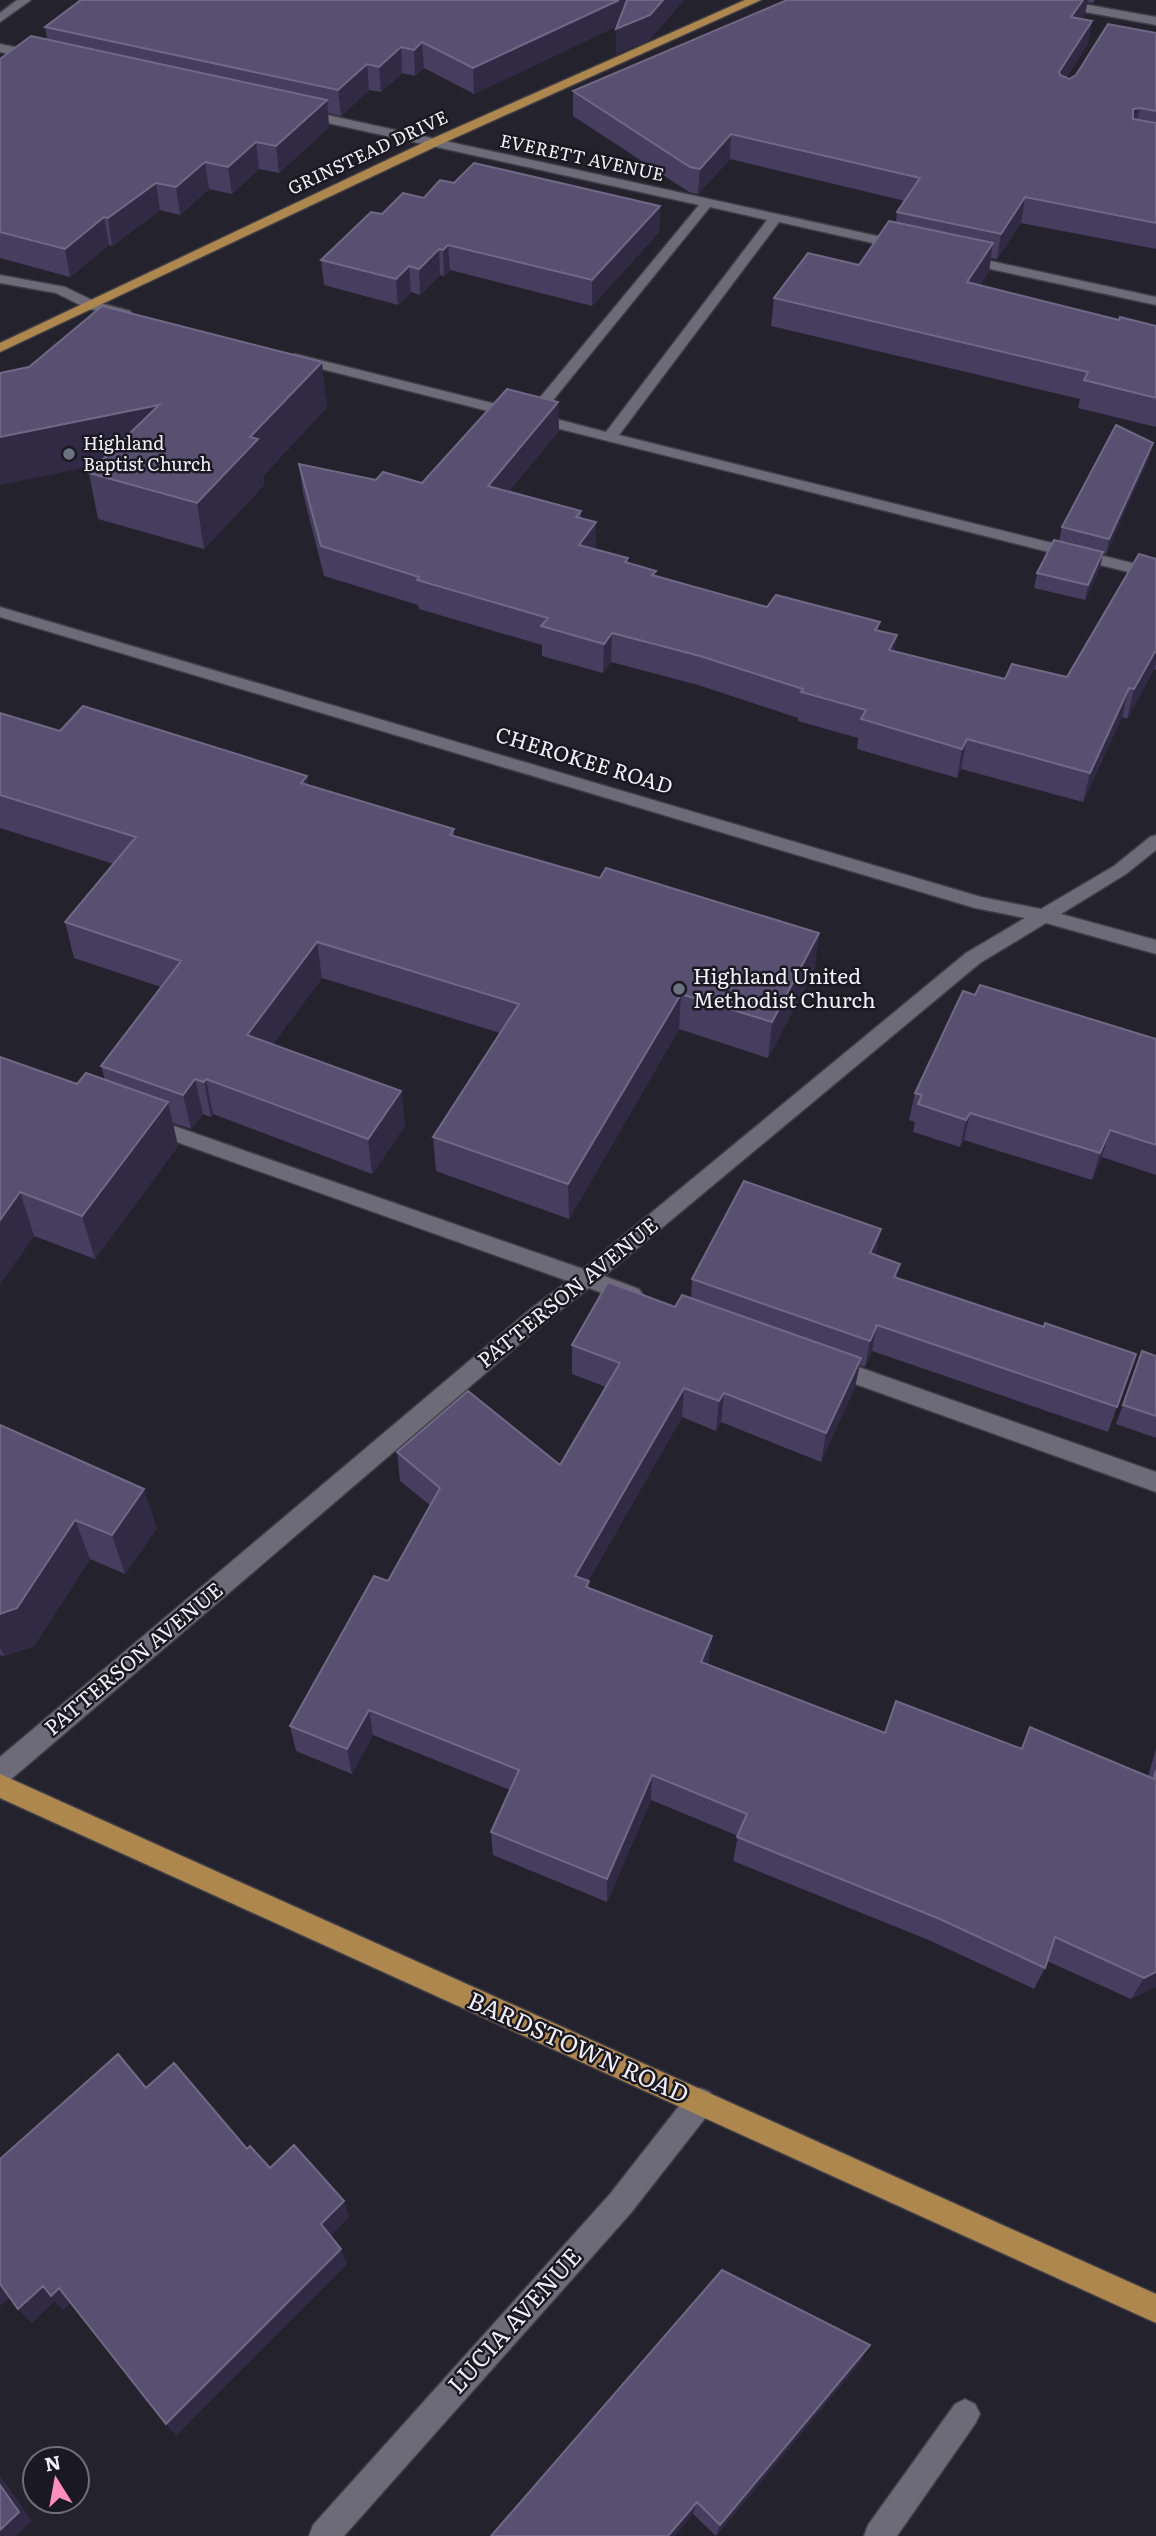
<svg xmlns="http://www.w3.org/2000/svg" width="1156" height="2536" font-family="Literata,serif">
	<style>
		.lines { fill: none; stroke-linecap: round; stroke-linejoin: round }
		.minor-casing { stroke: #3f3d46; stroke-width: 3 }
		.major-casing { stroke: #3f3d46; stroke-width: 3 }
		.minor { fill: #6d6b77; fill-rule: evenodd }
		.major { fill: #ae874f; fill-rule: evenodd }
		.wall { fill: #463d5f }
		.shaded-wall { fill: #312a44 }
		.building { fill: #585070; stroke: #706985; stroke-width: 2 }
		.worship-dot { fill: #6b7280; stroke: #1a1822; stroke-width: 2.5 }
		.labels { text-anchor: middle; stroke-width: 5; stroke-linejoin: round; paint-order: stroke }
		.far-street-label { font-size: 18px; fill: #f1f0f7; stroke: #1a1822 }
		.far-poi-label { font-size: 18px; fill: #f1f0f7; stroke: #1a1822; text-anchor: start }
		.street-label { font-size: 21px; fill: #f1f0f7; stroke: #1a1822 }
		.poi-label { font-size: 21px; fill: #f1f0f7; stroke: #1a1822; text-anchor: start }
		.near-street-label { font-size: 24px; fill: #f1f0f7; stroke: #1a1822 }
	</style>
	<rect width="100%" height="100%" fill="#24222c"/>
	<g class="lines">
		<defs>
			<path id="minor" d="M17,0h14l-31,22v-9z
				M1036,0h25l95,17v8l-114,-21z
				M0,44l43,9 2,3 -6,4 -39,-8z
				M300,109l609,134v6l-5,1 -125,-28 -160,213 537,134v10l-866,-218v-6l5,-1 233,58 171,-207 -403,-89 -2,-3zM710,207l57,13 -161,212 -65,-17z
				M963,255l193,42v8l-198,-43v-6z
				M0,275l65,12 31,15 34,9 2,3 -7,4 -39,-10 -30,-15 -56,-10z
				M0,607l981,290 60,12 73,-43 36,-29 6,-2v15l-30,24 -65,40 95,26v14l-110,-31 -66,40 -376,313 35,13 4,6 -4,6 -7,3 -43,-16 -40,31 -540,462 -9,4v-28l533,-450 35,-26 -425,-151 -3,-5 3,-5 7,-3 7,3 426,149 383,-316 59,-35 -50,-10 -975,-291z
				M830,1357l326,115v20l-334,-120 -3,-6 3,-6z
				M700,2088l10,4 4,10 -4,10 -80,102 -286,322h-35l4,-11 297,-331 80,-102z
				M965,2399l10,5 5,10 -5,10 -78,112h-33l4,-11 87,-121z"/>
			<path id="major" d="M745,0h16l-324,146 -437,206v-9l429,-203z
				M0,1774l1156,520v29l-1156,-525z"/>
		</defs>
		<use href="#minor" class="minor-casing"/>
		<use href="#major" class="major-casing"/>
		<use href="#minor" class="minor"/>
		<use href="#major" class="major"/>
	</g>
	<path class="wall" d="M81,0h603l-35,40 -33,14 1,-28 -143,68 -50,-26 -9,8 -13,-3 -21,19 -12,-2 -28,26 -13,-3 1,14 -50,46 -20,-4 -27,25 -23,-5 -29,26 -20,-5 -48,36 -3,-1 -39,32 -70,-19v-199l47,-19 -2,-13z
		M951,0h144l-2,3 -6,-1 -2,12 -3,5 10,2 -5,24 -21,33 3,1 87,-46v216l-135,-26 -24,36 -6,-1 -2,13 -9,14 139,35 37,6v101l-78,-19 2,-9 -309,-73 3,-28 85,-33 37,-43 1,-10 8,-11 -175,-42 -32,35 -9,-2 -116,-76v-25z
		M454,183l206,23 -1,26 -67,74 -142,-36 -6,6 -4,-1 -20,20 -9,-3 -13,13 -74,-20 -3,-25 61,-46 42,-16z
		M558,402l1,29 -50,60 72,20v7l15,31 32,9v5l27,13 112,31 113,15 -2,8 17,21 110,28 62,-2 89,-118v111l-2,-1 -27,50 -5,-2 -39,85 -122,-33 -4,9 -100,-29 1,-11 -60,-17v-3l-100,-33 -87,-23 -8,11 -61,-17v-11l-123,-36 -1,-4 -94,-29 -21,-83 -4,-29 77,16 46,3z
		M327,407l-64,69 1,9 -60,64 -106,-30 -9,-46z
		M1149,458l-43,96 -3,-1 -3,15 -15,32 -51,-12 3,-15 22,-32 3,-14z
		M0,713l60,18 247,45 1,9 146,44v7l361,133 -47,89 -89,-29 -110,190 -133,-48 -3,-34 67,-104 -178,-55 -49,66 128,47 4,35 -33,48 -159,-60 -2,3 -8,-3 -12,15 -18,-6 5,23 -83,113 -61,-23 -34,48v-227l77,27 28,-4 -4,-14 60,-79 -87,-29 -9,-36 49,-58 -114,-36z
		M975,995l181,44v136l-54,-18 -10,23 -128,-40 -4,7 -47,-15 2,-10 -6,-2 6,-27z
		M876,1256l21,22 147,49 92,27 -28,78 -236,-81 -7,16 -5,-2 -5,22 -34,75 -100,-40 -5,9 -34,-14 -94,164 1,7 123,48 -4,28 177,69 136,15 9,-21 118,50 8,-29v238l-25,13 -84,-38 -2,7 -11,21 -103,-48 -198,-80 5,-25 -87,-36 -44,102 -114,-47 -2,-23 19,-42 -137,-55 -21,39 -56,-23 -6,-25 98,-145 43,-75 -31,-25 -3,-29 163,13 46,-78 -34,-13v-29l103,-38 16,-9 1,-19z
		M1142,1351l14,5v82l-40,-14z
		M0,1425l157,103 -32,46 -35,-15 -56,87 -30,10 -4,-1z
		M861,2361l-145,175 -23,-22 -202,22z"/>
	<path class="shaded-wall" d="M619,0h9v21l-154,73 -1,-26z
		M663,0h21l-35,40 -33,14v-25z
		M1083,0h5l-3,14 -18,27 4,-24z
		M1092,21l-5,24 -32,52 4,-25z
		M422,42l2,26 -9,8 -1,-26z
		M401,47l1,26 -21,19 -2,-25z
		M367,64l2,26 -28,26 -3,-26z
		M327,100l2,27 -50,46 -3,-27z
		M1140,108l-6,24 -6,2 5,-25z
		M731,134l-1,25 -32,35 2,-25z
		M256,142l3,27 -27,25 -4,-27z
		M205,162l4,27 -29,26 -4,-28z
		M156,183l4,27 -48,36 -4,-28z
		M1025,197l-4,26 -24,36 4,-25z
		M660,206l-1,26 -67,74v-26z
		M104,217l5,28 -39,32 -5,-28z
		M993,243l-4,28 -26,39 4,-28z
		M448,245l2,25 -6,6 -1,-26z
		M439,249l1,26 -20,20 -1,-26z
		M409,266l2,26 -13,13 -2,-26z
		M322,362l5,45 -64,69 1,9 -60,64 -7,-46 53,-66z
		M558,402l1,29 -70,84 -1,-29z
		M159,405l8,46 -167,34v-48z
		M1153,443l-4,15 -43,96 3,-15z
		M596,522v30l-17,-7z
		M1103,552l-3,16 -15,32 3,-15z
		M612,633l-1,29 -8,11 1,-29z
		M897,635l-4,30 -4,-15z
		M1156,650v11l-2,8 -27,50 7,-30z
		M1129,688l-7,29 -39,85 7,-29z
		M967,739l-6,30 -4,9 5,-29z
		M307,776l5,36 -11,-29z
		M819,933l-4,36 -47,89 4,-36z
		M317,942l5,36 -68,92 -7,-35z
		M681,994l-2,35 -110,190 -1,-35z
		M195,1079l8,35 -12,15 -8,-34z
		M206,1079l7,35 -2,3 -7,-35z
		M401,1091l4,35 -33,48 -4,-35z
		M168,1102l10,44 -83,113 -13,-43z
		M970,1113l-6,27 -4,7 6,-27z
		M1110,1130l-8,27 -10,23 8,-27z
		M20,1192l14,44 -34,48v-64z
		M881,1229l-5,27 -6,-3z
		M900,1264l-5,26 -1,-13z
		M877,1325l-5,26 -7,16 5,-26z
		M861,1358l-6,29 -34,75 5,-29z
		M684,1388l-2,29 -107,186v-27z
		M724,1393l-3,29 -5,9 3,-30z
		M144,1489l13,39 -32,46 -13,-39z
		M75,1520l15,39 -56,87 -30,10 -4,-8v-34z
		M712,1636l-3,26 -10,26 2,-26z
		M369,1710l4,25 -21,39 -5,-25z
		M652,1775l-1,25 -44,102v-23z
		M1156,1972v14l-25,13 13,-21z
		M344,2201l5,16 -22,23 -6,-16z
		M341,2249l6,15 -171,172 -10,-12z
		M0,2284l12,12 -12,10z
		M43,2286l16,2 12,15 -8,7 -8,-9 -23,22 -14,-14z
		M870,2345l-9,16 -145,175 4,-11z
		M0,2475l32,46 -16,15h-16z
		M697,2502l-4,12 -18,22h-7z"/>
	<path class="building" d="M81,0h538l-146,68 -51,-26 -8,8 -13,-3 -22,20 -12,-3 -29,26 -293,-63z
		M627,0h36l-13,15 -34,14z
		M787,0h296l-12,17 21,4 -33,51 1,3 9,4 7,-4 32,-51 48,9v78l-16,-3 -7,1v10l23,4v100l-131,-26 -24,37 -104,-22 23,-34 -189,-44 -31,35 -10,-2 -117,-76z
		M31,36l296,64 -51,46 -20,-4 -28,25 -23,-5 -29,25 -20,-4 -48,35 -4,-1 -39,32 -65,-17v-173z
		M474,163l186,43 -68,74 -144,-35 -5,5 -4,-1 -20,20 -10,-3 -13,13 -75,-19 50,-48 11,2 21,-21 21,5 16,-18 14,3z
		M889,221l104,22 -26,39 152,38 1,-3 36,9v72l-72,-18 4,-8 -314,-74 34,-45 51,12z
		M102,306l220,56 -72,75 8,2 -61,64 -108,-30 70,-68 -159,32v-64l29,-6z
		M507,389l51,13 -70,84 93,25 -5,6 20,5 -17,23 49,13 -3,4 31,9 -4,4 115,32 9,-12 104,27 -5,8 22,5 -8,15 116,29 7,-15 55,13 72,-123 17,5v91l-22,39 -5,-1 -39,85 -123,-34 -5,10 -101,-30 5,-9 -65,-18 2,-3 -103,-33 -88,-23 -8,11 -63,-18 7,-8 -131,-38 2,-3 -98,-31 -22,-82 77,16 7,-8 39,11z
		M1116,425l37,18 -44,96 -47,-12z
		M1054,540l49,12 -15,33 -51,-12z
		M83,706l224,70 -6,7 153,46 -4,6 150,43 6,-10 213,65 -47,89 -91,-28 -113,190 -135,-47 86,-133 -202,-62 -70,93 154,56 -33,48 -162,-60 -2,3 -9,-3 -12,16 -82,-29 80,-105 -116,-39 71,-85 -136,-42v-82l60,18z
		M980,985l176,54v106l-46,-15 -10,23 -130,-40 -4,7 -48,-16 4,-9 -7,-2 48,-102 12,4z
		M0,1057l77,27 9,-11 82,29 -86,114 -62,-24 -20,28z
		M744,1181l137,48 -11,24 30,11 -6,13 150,50 1,-4 91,31 -19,53 -240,-82 -7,16 -178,-62z
		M608,1282l67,25 7,-12 179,63 -35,75 -102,-40 -5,8 -35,-13 -109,188 14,5 -3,6 126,49 -11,26 184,71 11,-32 126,48 8,-22 124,52 2,-9v202l-12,6 -89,-41 -10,31 -105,-49 -203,-82 10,-23 -95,-39 -45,104 -116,-47 28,-62 -150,-60 -22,39 -57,-23 84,-150 14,5 52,-93 -43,-36 71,-61 92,74 60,-102 -48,-18z
		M1142,1351l14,5v60l-33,-11z
		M0,1425l144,64 -32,46 -37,-15 -58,88 -17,6z
		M118,2054l28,34 28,-25 73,86 3,-3 20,22 24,-23 50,56 -23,23 20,25 -175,175 -107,-136 -8,8 -8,-10 -25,23 -18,-25v-125z
		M722,2270l148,75 -150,180 -23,-23 -29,34h-177z
		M0,2485l19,27 -19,18z"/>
	<g class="worship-dot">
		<circle cx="69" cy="454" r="7"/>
		<circle cx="679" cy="989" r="7"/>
	</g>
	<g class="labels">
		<g class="far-street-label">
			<text transform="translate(368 153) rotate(-25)" y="6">GRINSTEAD DRIVE</text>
			<text transform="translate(582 158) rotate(12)" y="6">EVERETT AVENUE</text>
		</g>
		<g class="far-poi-label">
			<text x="83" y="450">Highland<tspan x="83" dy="21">Baptist Church</tspan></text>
		</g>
		<g class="street-label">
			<text transform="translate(584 761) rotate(17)" y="7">CHEROKEE ROAD</text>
			<text transform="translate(568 1293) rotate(-39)" y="7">PATTERSON AVENUE</text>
			<text transform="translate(134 1659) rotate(-40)" y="7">PATTERSON AVENUE</text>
		</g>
		<g class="poi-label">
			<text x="693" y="984">Highland United<tspan x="693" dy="24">Methodist Church</tspan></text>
		</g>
		<g class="near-street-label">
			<text transform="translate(578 2048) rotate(24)" y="8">BARDSTOWN ROAD</text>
			<text transform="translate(515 2321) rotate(-48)" y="8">LUCIA AVENUE</text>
		</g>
	</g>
	<g transform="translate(56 2480) rotate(349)"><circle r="33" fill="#1a1822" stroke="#706e77" stroke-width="2"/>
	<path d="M0-5L12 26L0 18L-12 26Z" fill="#fe8ebe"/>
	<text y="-10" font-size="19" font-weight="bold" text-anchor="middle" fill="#f1f0f7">N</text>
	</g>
</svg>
